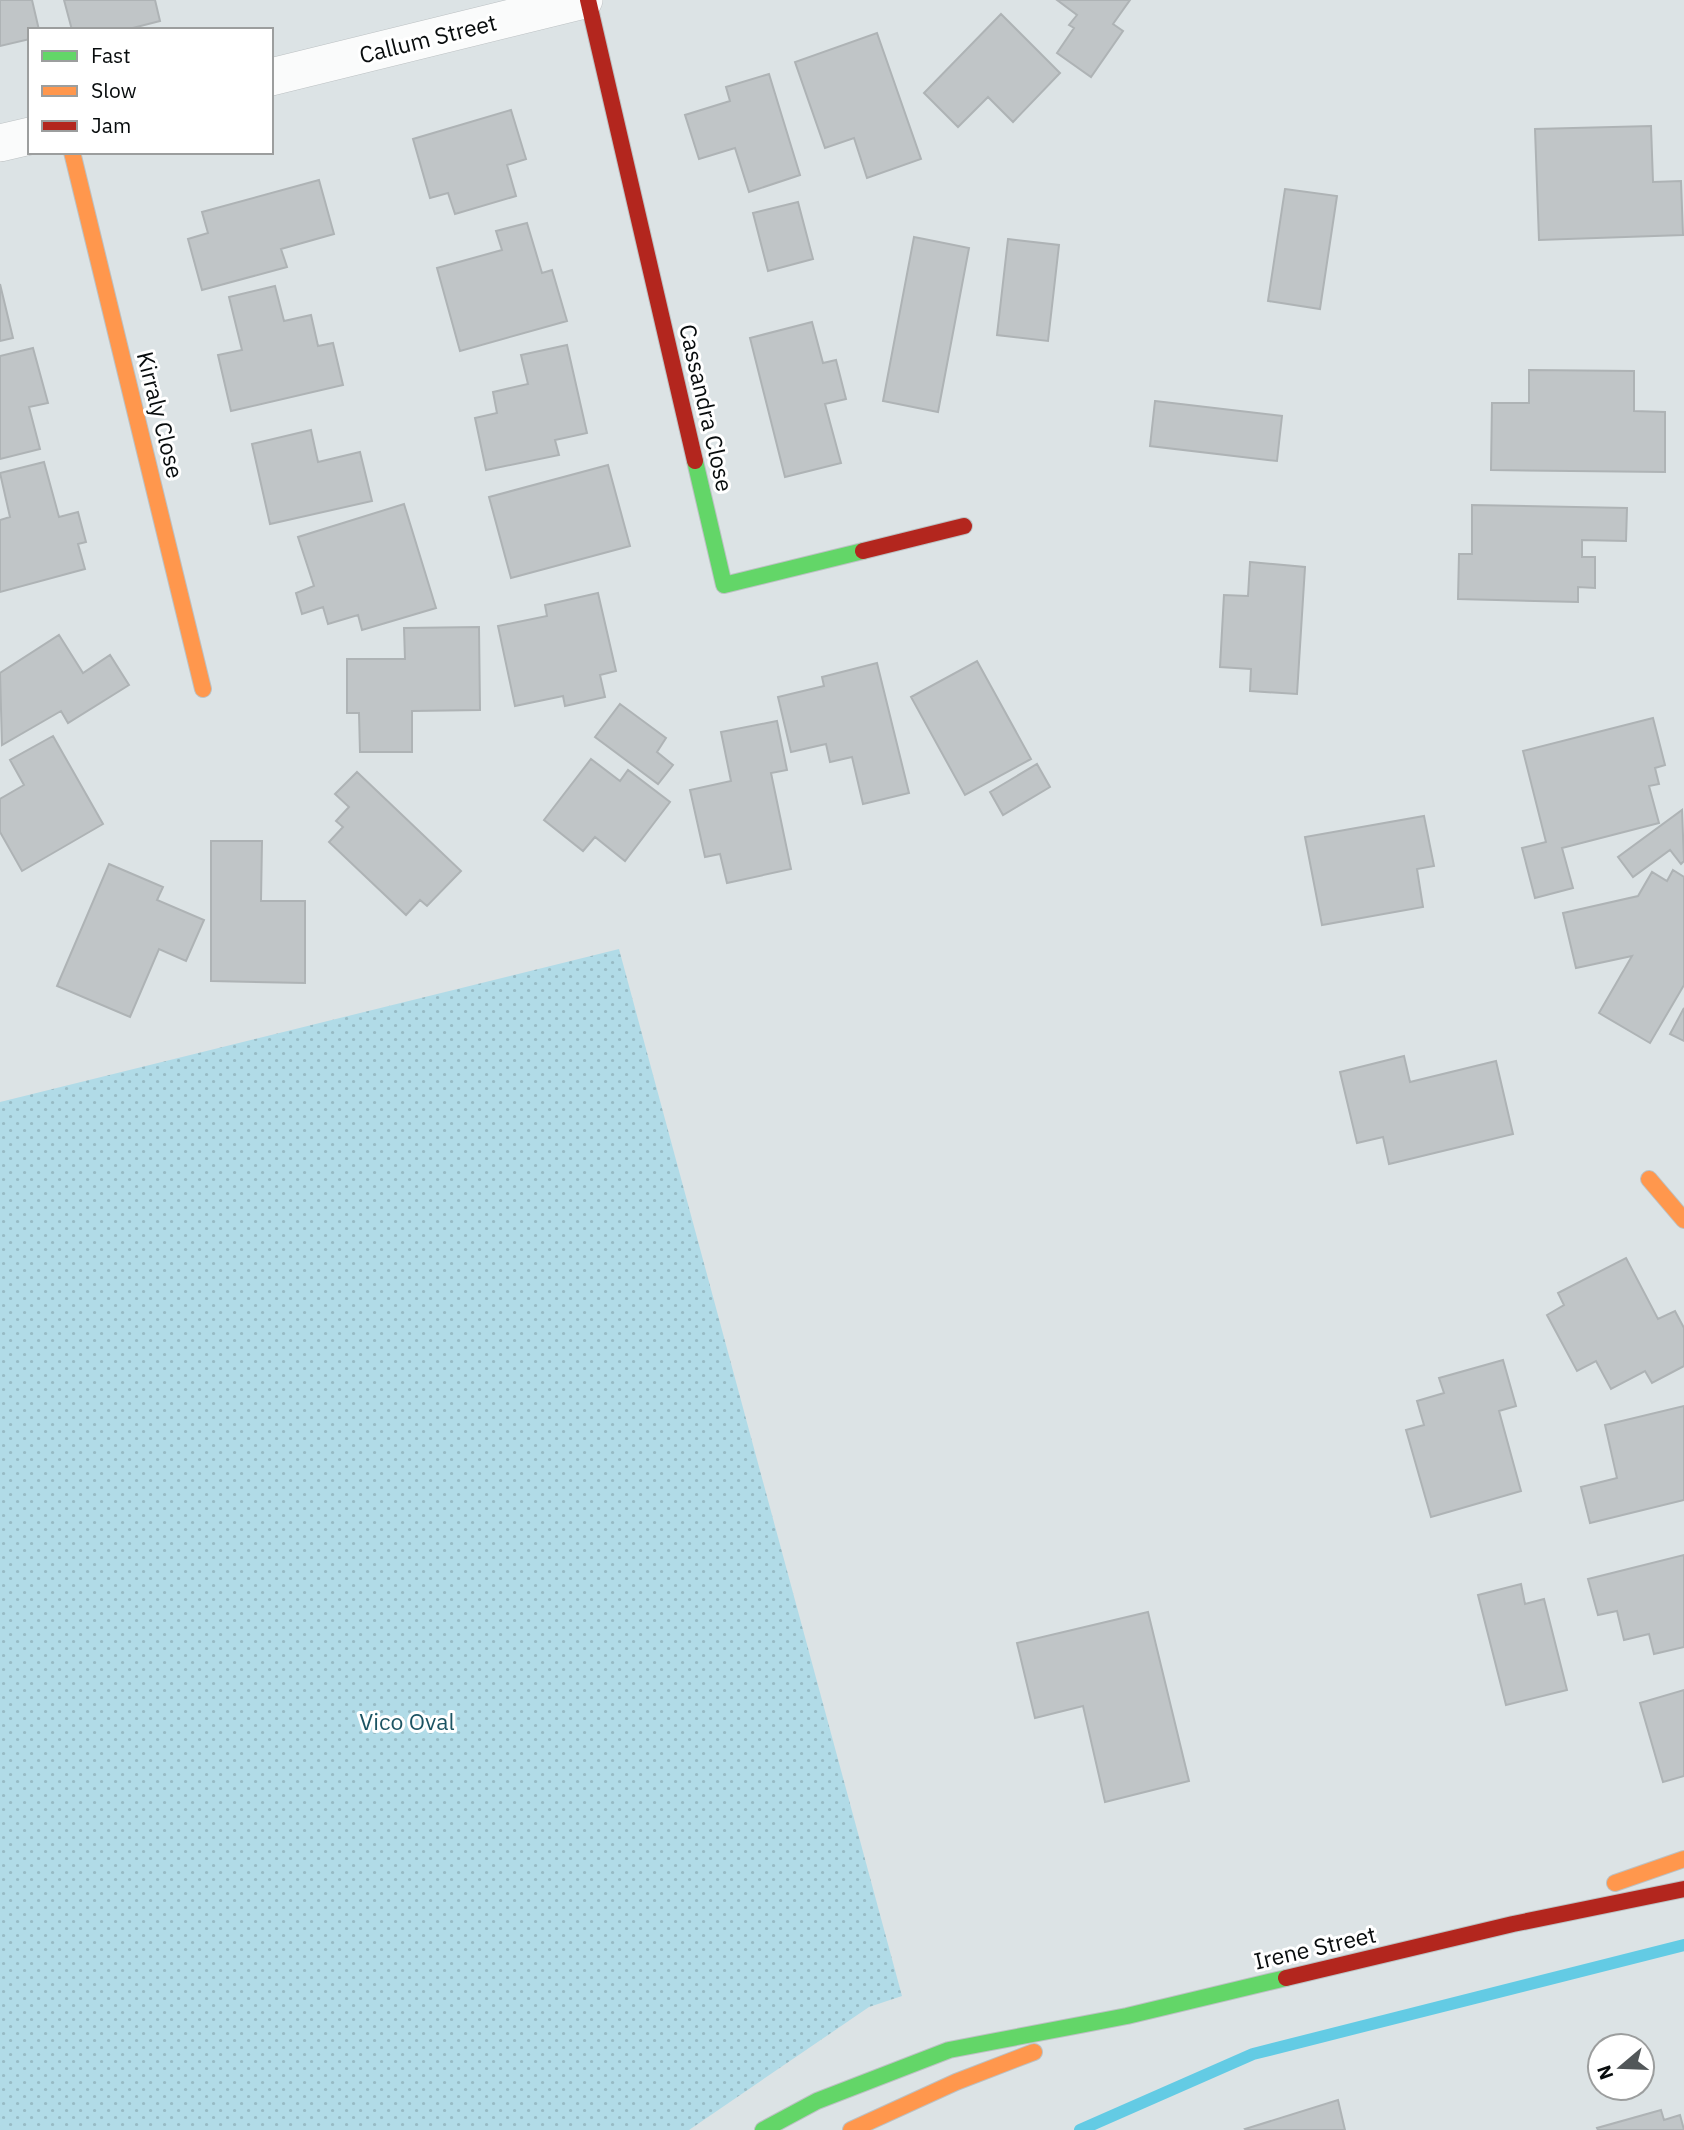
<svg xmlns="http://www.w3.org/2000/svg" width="1684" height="2130" font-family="'IBM Plex Sans',sans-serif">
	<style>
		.grass { fill: url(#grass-dots) }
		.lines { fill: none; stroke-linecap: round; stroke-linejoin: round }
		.stream { stroke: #63cbe4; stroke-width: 12 }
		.building { fill: #c0c5c7; stroke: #aeb3b5; stroke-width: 2 }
		.street-casing { stroke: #bcc1c3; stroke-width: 38 }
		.fast-casing { stroke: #bcc1c3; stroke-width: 18 }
		.slow-casing { stroke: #bcc1c3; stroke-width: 18 }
		.jam-casing { stroke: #bcc1c3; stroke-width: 18 }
		.street { stroke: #fafbfb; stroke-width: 37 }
		.fast { stroke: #63d668; stroke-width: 16 }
		.slow { stroke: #ff974d; stroke-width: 16 }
		.jam { stroke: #b3261e; stroke-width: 16 }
		.labels { text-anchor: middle; stroke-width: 6; stroke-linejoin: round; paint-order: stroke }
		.street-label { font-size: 23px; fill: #080c0d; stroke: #fff }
		.park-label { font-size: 23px; fill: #1c5463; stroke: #fff }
	</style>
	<defs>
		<pattern id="grass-dots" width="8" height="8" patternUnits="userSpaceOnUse" patternTransform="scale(1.75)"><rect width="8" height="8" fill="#b1dbe7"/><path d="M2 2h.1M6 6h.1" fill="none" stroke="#97bbc5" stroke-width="1.8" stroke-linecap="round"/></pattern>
	</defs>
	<rect width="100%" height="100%" fill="#dce3e5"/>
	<path class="grass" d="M619,949l283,1047 -33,11 -180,123h-689v-1028z"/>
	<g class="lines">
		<path class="stream" d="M1080,2130l173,-76 431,-109"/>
	</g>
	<path class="building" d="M0,0h32l7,30h-9v9l-30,7z
		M64,0h91l5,21 -35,9h-53z
		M1057,0h73l-17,24 10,7 -32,46 -34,-24 17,-25 -5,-3 8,-10z
		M1001,14l59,59 -47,49 -25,-25 -30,30 -34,-34z
		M877,33l44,126 -54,19 -13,-40 -29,10 -30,-86z
		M769,74l31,101 -51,17 -14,-44 -36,11 -14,-44 45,-14 -4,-14z
		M511,110l15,49 -19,6 9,31 -61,18 -7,-21 -18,5 -17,-59z
		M1651,126l2,56 28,-1 2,54 -144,5 -4,-111z
		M319,180l15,54 -53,15 6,18 -85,23 -14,-51 20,-6 -6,-21z
		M1285,189l52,7 -17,113 -52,-8z
		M798,202l15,57 -45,12 -15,-58z
		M527,223l15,50 10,-3 15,51 -107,30 -23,-83 65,-18 -6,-19z
		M914,237l55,11 -31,164 -55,-11z
		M1008,239l51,6 -11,96 -51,-6z
		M0,284l13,54 -13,3z
		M275,286l9,35 27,-6 7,31 15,-3 10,42 -112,26 -13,-56 24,-5 -13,-53z
		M812,322l11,41 13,-3 10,39 -21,5 16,59 -56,14 -35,-139z
		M567,345l20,88 -32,7 4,15 -73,15 -11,-52 22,-5 -4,-21 35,-8 -7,-29z
		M33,348l15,55 -19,4 11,42 -40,10v-103z
		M1529,370l105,1v40l31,1v60l-174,-2 1,-67h37z
		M1155,401l127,15 -5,45 -127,-15z
		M311,430l7,32 42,-10 12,49 -102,23 -18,-80z
		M44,462l15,55 19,-5 8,30 -8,2 7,25 -85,23v-72l10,-3 -10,-44z
		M608,465l22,81 -119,32 -22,-81z
		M404,504l32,104 -74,22 -4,-15 -30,9 -5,-17 -21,7 -6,-21 18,-7 -16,-49z
		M1472,505l155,3 -1,33 -44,-1v17h13v31l-17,-1v15l-120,-3 1,-45h13z
		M1250,562l55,5 -8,127 -47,-3 1,-22 -31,-2 4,-72 24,1z
		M598,593l18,78 -16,4 5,22 -40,9 -2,-10 -48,10 -17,-80 49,-10 -2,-11z
		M479,627l1,83 -68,1v41h-52l-1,-39h-12v-54h58l-1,-31z
		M59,635l24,38 27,-18 19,30 -61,38 -7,-12 -59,34 -2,-72z
		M977,661l54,98 -66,36 -54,-98z
		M877,663l32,130 -46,11 -11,-47 -22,5 -4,-18 -35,8 -13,-55 46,-11 -2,-9z
		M620,704l46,34 -9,14 16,13 -15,19 -63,-47z
		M1653,718l12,47 -10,3 4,16 -10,2 10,37 -97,25 11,40 -38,10 -13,-50 24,-6 -23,-91z
		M777,721l10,49 -16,3 20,96 -64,14 -7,-29 -15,3 -15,-67 41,-9 -10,-49z
		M53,736l50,88 -81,47 -22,-39v-33l24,-14 -14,-25z
		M591,759l29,22 8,-11 42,32 -45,59 -30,-24 -12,14 -39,-31z
		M1037,764l13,23 -47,28 -13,-23z
		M357,772l104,99 -34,35 -7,-6 -14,15 -77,-73 14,-15 -7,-6 13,-14 -14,-13z
		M1682,810l2,51 -3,3 -11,-14 -37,27 -15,-20z
		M1424,816l10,50 -17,3 6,38 -101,18 -17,-88z
		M211,841h51l-1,60h44v82l-94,-2z
		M109,864l54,23 -6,13 47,20 -18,41 -27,-12 -29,68 -73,-31z
		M1673,870l11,7v108l-34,58 -51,-30 33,-57 -56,12 -13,-55 75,-17 14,-24 15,9z
		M1684,1008v33l-14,-7z
		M1404,1056l6,26 86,-21 17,73 -124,30 -6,-27 -26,6 -17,-71z
		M1626,1258l32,61 17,-8 9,17v38l-32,17 -7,-12 -34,18 -15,-28 -19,10 -30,-56 17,-10 -6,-12z
		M1503,1360l13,46 -17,5 22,80 -90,26 -25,-87 18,-5 -7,-24 27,-8 -5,-15z
		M1684,1406v94l-94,23 -9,-36 36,-9 -12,-53z
		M1684,1555v92l-30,7 -5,-20 -25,6 -7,-29 -19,4 -10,-36z
		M1521,1584l4,20 19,-5 23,91 -61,15 -28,-110z
		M1148,1612l41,169 -84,21 -22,-96 -48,12 -18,-75z
		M1684,1690v86l-21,6 -23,-79z
		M1338,2100l7,30h-99l-1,-1z
		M1661,2110l3,10 16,-5 4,15h-86l-1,-2z"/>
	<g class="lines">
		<defs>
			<path id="street" d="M271,77l313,-77
				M0,143l30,-7"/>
			<path id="fast" d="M695,461l29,124 139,-34
				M763,2130l54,-29 132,-51 178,-34 159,-38"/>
			<path id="slow" d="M72,152l131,537
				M1649,1179l35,41
				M1615,1883l69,-24
				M851,2130l105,-48 78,-30"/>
			<path id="jam" d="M588,0l107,461
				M863,551l101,-25
				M1286,1978l227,-54 171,-35"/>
		</defs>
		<use href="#street" class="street-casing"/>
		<use href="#fast" class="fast-casing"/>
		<use href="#slow" class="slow-casing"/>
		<use href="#jam" class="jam-casing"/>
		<use href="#street" class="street"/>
		<use href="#fast" class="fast"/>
		<use href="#slow" class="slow"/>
		<use href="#jam" class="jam"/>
	</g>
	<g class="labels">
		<g class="street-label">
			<text transform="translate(428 39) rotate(-14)" y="8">Callum Street</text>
			<text transform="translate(706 408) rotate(77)" y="8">Cassandra Close</text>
			<text transform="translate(160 415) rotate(76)" y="8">Kirraly Close</text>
			<text transform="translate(1315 1948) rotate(-13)" y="8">Irene Street</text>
		</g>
		<g class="park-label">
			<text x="407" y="1730">Vico Oval</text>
		</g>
	</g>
	<rect x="28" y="28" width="245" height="126" fill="#ffffff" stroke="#9c9e9e" stroke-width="2"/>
	<rect x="42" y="51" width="35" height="10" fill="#63d668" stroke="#9c9e9e" stroke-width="2"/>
	<text x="91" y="63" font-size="21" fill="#080c0d">Fast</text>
	<rect x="42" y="86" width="35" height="10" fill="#ff974d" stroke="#9c9e9e" stroke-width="2"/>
	<text x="91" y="98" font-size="21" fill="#080c0d">Slow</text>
	<rect x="42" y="121" width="35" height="10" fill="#b3261e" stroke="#9c9e9e" stroke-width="2"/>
	<text x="91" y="133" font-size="21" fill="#080c0d">Jam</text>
	<g transform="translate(1621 2067) rotate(251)"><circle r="33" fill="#ffffff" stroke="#9c9e9e" stroke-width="2"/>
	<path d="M0-5L12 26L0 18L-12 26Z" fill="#525759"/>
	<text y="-10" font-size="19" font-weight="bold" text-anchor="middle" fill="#080c0d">N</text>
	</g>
</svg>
